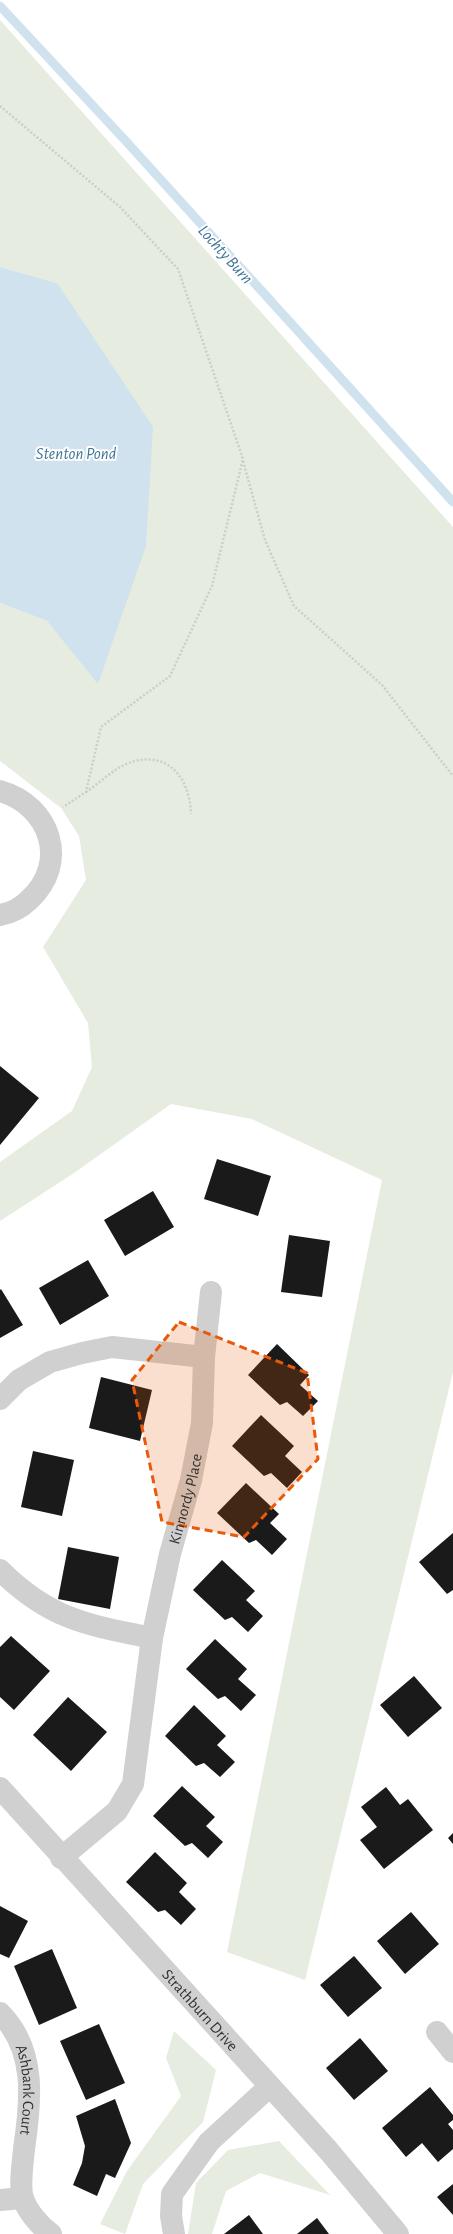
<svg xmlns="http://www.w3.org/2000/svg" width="453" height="2234" font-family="'Alegreya Sans',sans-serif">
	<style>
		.green { fill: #e6ecdf }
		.water { fill: #cfe2ee }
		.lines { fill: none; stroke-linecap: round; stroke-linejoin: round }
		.stream { stroke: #cfe2ee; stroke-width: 9 }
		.building { fill: #1a1a1a }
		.path { stroke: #cdcdcd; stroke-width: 2.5; stroke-dasharray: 2 2; stroke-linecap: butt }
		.minor { stroke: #d0d0d0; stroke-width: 22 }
		.marked { fill: #e8590c; fill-opacity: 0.2; stroke: #e8590c; stroke-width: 3; stroke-dasharray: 8 5; stroke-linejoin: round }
		.labels { text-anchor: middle; stroke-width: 4; stroke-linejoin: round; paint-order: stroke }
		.street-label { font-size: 16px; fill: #333; stroke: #fff }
		.water-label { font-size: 17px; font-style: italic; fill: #3f7597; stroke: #fff }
	</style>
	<rect width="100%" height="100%" fill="#fff"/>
	<path class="green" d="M0,20l453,507v845l-148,608 -78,-28 155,-772 -130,-61 -81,-15 -97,69 -74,48v-59l72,-51 20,-44 -4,-44 -45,-76 43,-67 -7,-44 -18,-28 -61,-47v-158l47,18 52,63 -42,-401 -57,-16z
		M174,2031l42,39 -13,52 -60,62 -18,50 -25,-10 27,-53 54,-75 -15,-38z
		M279,2141l51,54 -70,-22 -34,18 -14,43h-24l8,-51 32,-33z"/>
	<path class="water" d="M0,267l57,16 96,144 -7,119 -48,138 -51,-63 -47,-18z"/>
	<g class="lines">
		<path class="stream" d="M0,6l123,132 330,364"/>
	</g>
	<path class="building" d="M0,1066l39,32 -39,47z
		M217,1159l54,17 -13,40 -54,-17z
		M153,1191l21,36 -49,29 -21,-36z
		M289,1235l41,6 -8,56 -41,-5z
		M88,1260l21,36 -49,29 -21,-37z
		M1,1289l22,36 -23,13v-48z
		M277,1344l32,31 -9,10 18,16 -15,15 -16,-14 -7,3 -32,-30z
		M101,1377l51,13 -12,51 -51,-13z
		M261,1415l33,31 -9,10 17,16 -15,16 -16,-15 -7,3 -32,-30z
		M33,1451l41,9 -12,56 -41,-9z
		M246,1483l33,31 -9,9 17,16 -15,16 -16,-15 -7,3 -32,-30z
		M453,1533v57l-6,4 -28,-32z
		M68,1547l51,10 -9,52 -52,-10z
		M222,1560l33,31 -9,9 17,16 -15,16 -16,-15 -7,3 -32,-30z
		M11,1636l39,35 -36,39 -14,-13v-50z
		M215,1639l32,30 -9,10 18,16 -15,16 -16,-15 -7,3 -32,-30z
		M414,1676l28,32 -34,29 -28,-32z
		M68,1697l39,35 -36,39 -38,-36z
		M194,1705l32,31 -9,9 18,17 -15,15 -16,-14 -8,3 -31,-30z
		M182,1786l33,31 -9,9 17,16 -15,16 -16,-15 -7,3 -32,-30z
		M386,1787l14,18 8,-6 25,31 -49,39 -24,-29 17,-13 -16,-20z
		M453,1833v11l-5,-6z
		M155,1852l32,31 -8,9 17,17 -15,16 -16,-15 -7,2 -32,-30z
		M0,1906l28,15 -19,37 -9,-4z
		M411,1912l28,32 -34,30 -28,-33z
		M52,1949l25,59 -38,17 -25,-59z
		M354,1956l28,32 -34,29 -28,-32z
		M99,2024l26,59 -39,17 -26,-59z
		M360,2038l28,33 -34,29 -28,-32z
		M430,2087l23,28v5l-5,4 5,6v19l-15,13 -16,-19 -16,14 -24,-29z
		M115,2099l16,44 -16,35 -9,-4 -9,22 -24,-11 9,-22 3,-17 -9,-30z
		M453,2184v31l-16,-18z
		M249,2215l14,19h-39z
		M317,2218l12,16h-32z"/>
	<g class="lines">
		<path class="path" d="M0,106l120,101 58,62 65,190 -31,127 -42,90 -69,51 -15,65 -23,15
			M243,461l22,79 29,66 88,79 71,91
			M86,792c11,-7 27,-22 38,-27 40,-18 66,10 67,49"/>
		<g class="minor">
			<path d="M0,791c50,14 70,72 29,109 -7,7 -18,13 -29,15"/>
			<path d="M0,1399l19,-19 31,-18 32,-9 30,-6 92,10"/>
			<path d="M0,1570c49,49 87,55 152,68"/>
			<path id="s1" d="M0,1788l328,362 70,84"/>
			<path id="s2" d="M61,1858l56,-47 16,-27 19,-146 18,-84 21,-74 11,-57 2,-66 7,-65"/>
			<path id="s3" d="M0,2013c37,37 31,89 24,136 -1,12 -5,38 -1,49 4,13 17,28 28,36"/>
			<path d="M437,2032l16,20"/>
			<path d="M0,2200l22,-2"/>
			<path d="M174,2234l-3,-18 1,-22 37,-52 60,-55"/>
		</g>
	</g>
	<path class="marked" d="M179,1322l128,51 11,86 -74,78 -82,-15 -30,-142z"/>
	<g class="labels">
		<g class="street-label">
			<text dy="6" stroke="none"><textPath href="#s2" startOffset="395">Kinnordy Place</textPath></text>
			<text dy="6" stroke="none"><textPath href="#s1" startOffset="299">Strathburn Drive</textPath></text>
			<text dy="6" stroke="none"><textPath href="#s3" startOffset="84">Ashbank Court</textPath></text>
		</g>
		<g class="water-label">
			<text transform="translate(226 254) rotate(48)" y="6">Lochty Burn</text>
			<text x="76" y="459">Stenton Pond</text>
		</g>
	</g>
</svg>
